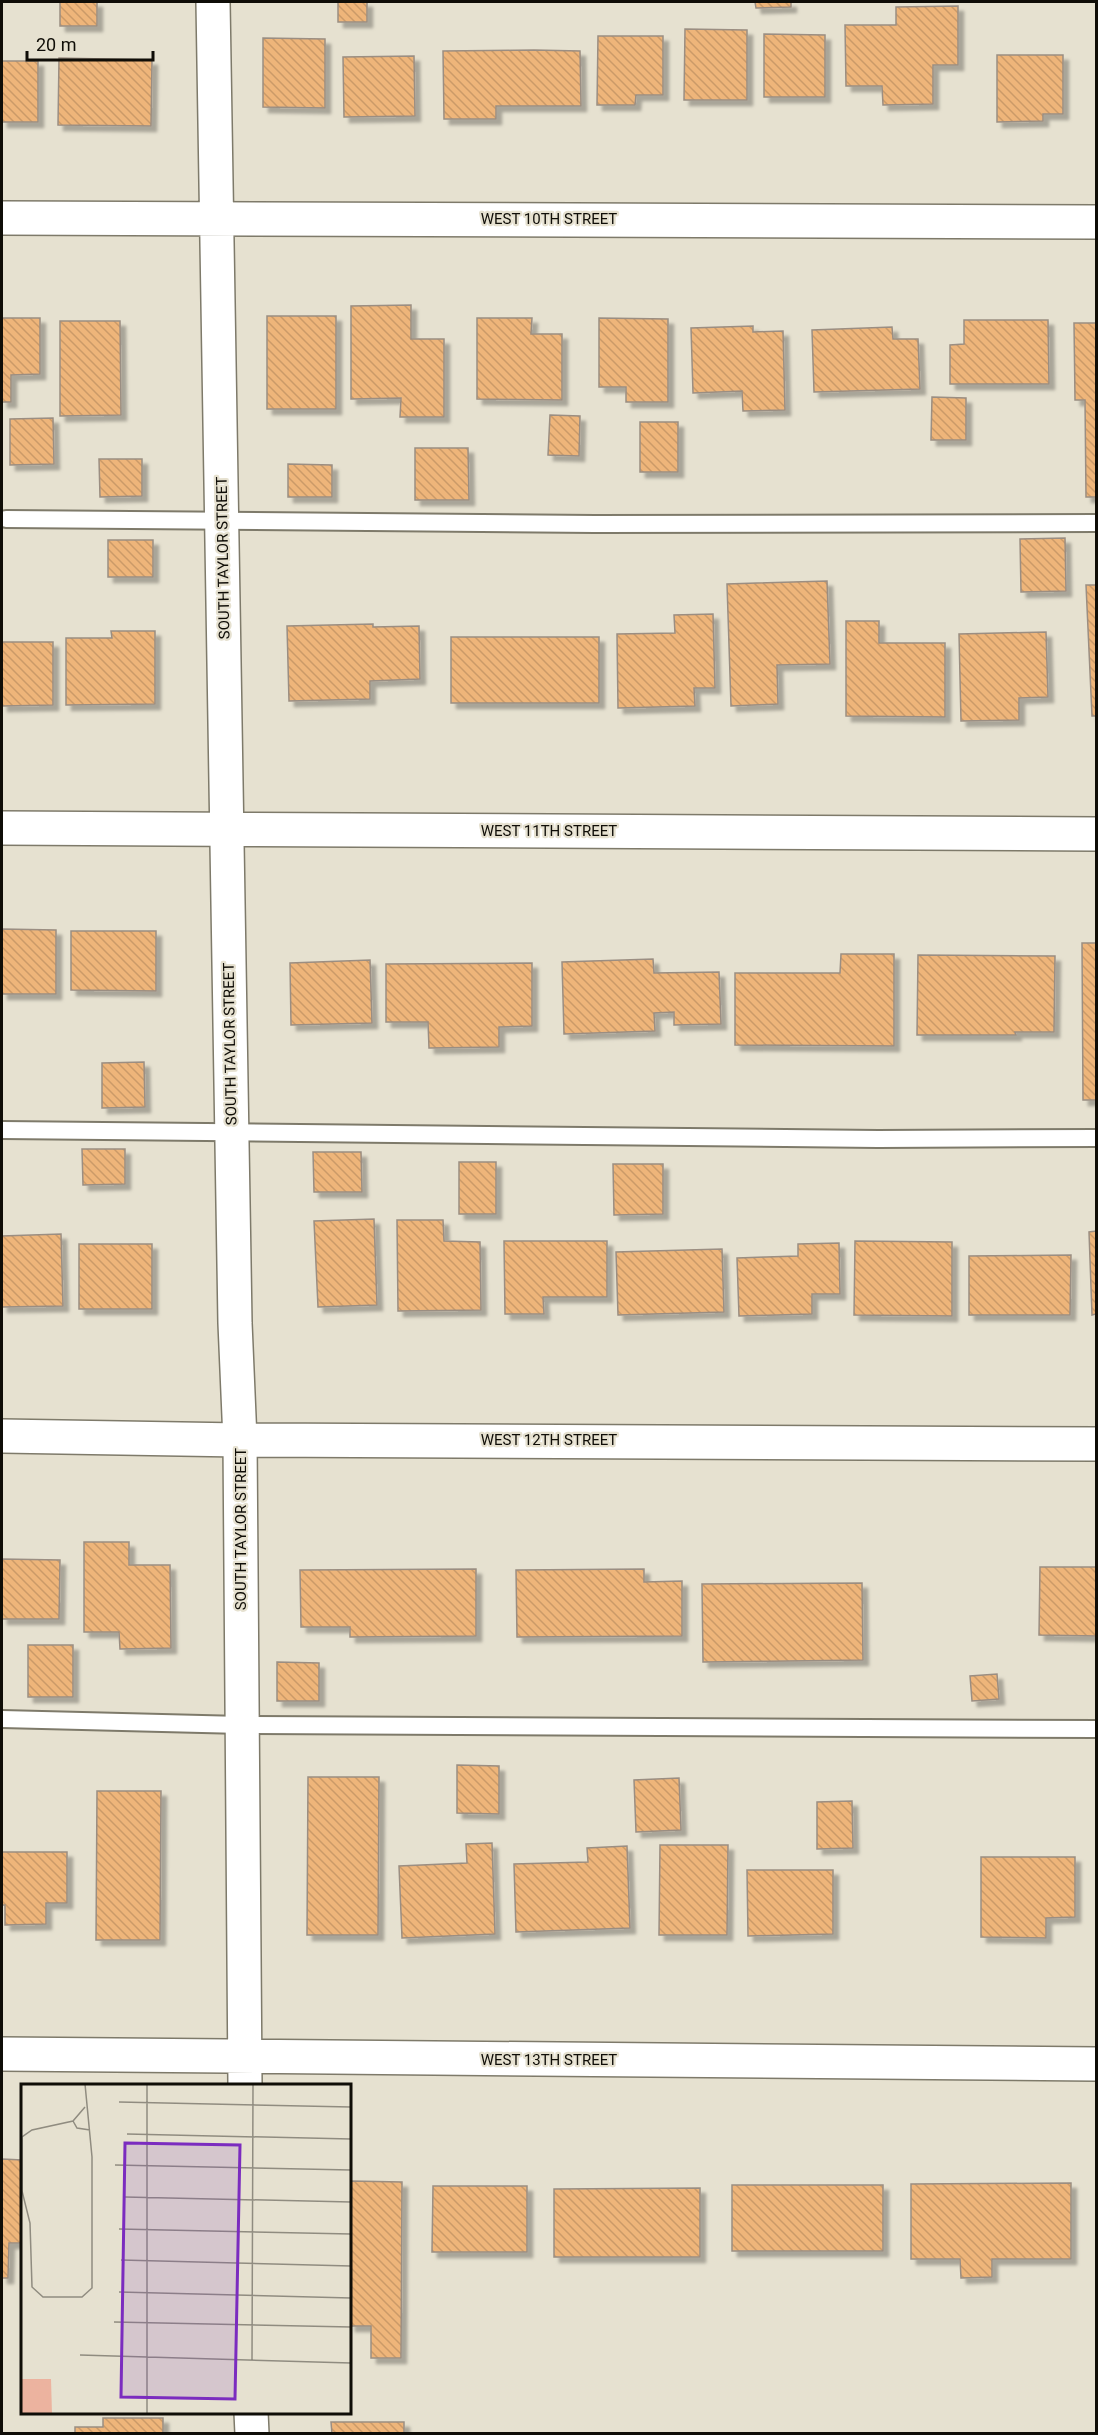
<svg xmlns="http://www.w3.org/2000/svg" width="1098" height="2435" font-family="Roboto,sans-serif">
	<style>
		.building { fill: url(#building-back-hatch); stroke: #9b8e82; stroke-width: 1.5; filter: url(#shadow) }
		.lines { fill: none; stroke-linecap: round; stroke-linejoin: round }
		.service-casing { stroke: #7e7a6a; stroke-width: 20 }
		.minor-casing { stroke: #7e7a6a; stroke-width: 36 }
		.service { stroke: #fff; stroke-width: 16 }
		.minor { stroke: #fff; stroke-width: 33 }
		.labels { text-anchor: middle; stroke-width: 4.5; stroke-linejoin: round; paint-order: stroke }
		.street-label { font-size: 15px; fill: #0f0d07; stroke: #e6e1d0 }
		.inset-road { fill: none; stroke: #908c80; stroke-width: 1.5 }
		.view { fill: #7b2cbf; fill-opacity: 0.15; stroke: #7b2cbf; stroke-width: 3 }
		.inset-edge { fill: none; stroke: #0f0d07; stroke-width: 3 }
	</style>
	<defs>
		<pattern id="building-back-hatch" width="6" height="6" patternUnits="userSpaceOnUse" patternTransform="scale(1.5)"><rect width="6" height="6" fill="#eeb57a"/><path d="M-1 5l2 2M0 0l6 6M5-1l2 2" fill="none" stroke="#cb9a68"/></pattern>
		<filter id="shadow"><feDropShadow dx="5.5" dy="5.5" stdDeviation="1.5" flood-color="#0004"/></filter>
	</defs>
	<rect width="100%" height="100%" fill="#e6e1d0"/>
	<path class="building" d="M60,2h37v24h-37z
		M338,2h29v20h-29z
		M755,2h36v5l-35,1z
		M958,6v59h-25v39l-50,1 -1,-19h-36l-1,-61h51v-18z
		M685,29l62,1v70h-63z
		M764,34l61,1v62h-61z
		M598,36h65v59h-27l-1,10h-38z
		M263,38l62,1v69l-62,-1z
		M534,50l46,1 1,55h-85v13h-52l-1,-68z
		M997,55h66v59h-20v7l-46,1z
		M414,56l1,60 -71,1 -1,-60z
		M59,58l93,2 -1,66 -93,-1z
		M2,61h36v61h-36z
		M411,305v34h33v78h-44l1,-19 -50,1v-93z
		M267,316h69v93h-69z
		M2,318h38v56l-29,1v27h-9z
		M477,318h55l-1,16h31v66l-85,-1z
		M599,318l69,1v83h-42v-15h-27z
		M964,320h84l1,64h-99v-39l14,-1z
		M60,321h60l1,94 -61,1z
		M1074,323h22v174h-10l-1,-97h-10z
		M753,326v6l30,-1 2,79 -42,1 -1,-20 -49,2 -2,-65z
		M892,327l1,12h25l2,50 -106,3 -2,-62z
		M932,397l34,1v42h-35z
		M550,415l30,1 -1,40 -31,-1z
		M53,418l1,46 -44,1v-46z
		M640,422h38v50h-38z
		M415,448h53l1,52h-54z
		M99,459h43v37l-42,1z
		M288,464l44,1v32h-44z
		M1065,538l1,53 -45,1 -1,-53z
		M108,540h45v37h-45z
		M827,581l3,83 -53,1 1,39 -47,2 -4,-122z
		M1086,585h10v131h-4z
		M713,614l2,74h-21l1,18 -77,2 -1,-74 58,-1 -1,-18z
		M846,621h33v22h66v74l-99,-1z
		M373,624v3l46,-1 1,53 -50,2v18l-81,2 -2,-75z
		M111,631h44v73l-89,1v-67h46z
		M1046,632l2,65 -29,1v22l-58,1 -2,-87z
		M451,637h148v66h-148z
		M2,642h51v63l-51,1z
		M2,929l54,1v64h-54z
		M71,931h85v60l-85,-1z
		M1082,943h14v157h-13z
		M841,954h53v92l-159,-1v-72h105z
		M918,955l137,1 -1,76h-39l1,3h-99z
		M653,959l1,14 65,-1 2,52 -47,1v-13l-20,1 1,18 -91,3 -2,-72z
		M370,960l2,63 -81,2 -1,-62z
		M532,963v63l-33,1v20l-70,1 -1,-26h-42v-58z
		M144,1062l1,45 -43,1v-45z
		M82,1149h43v35l-42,1z
		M313,1152h48l1,40h-48z
		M459,1162h37v52h-37z
		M613,1164h50v50l-49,1z
		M374,1219l3,86 -59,2 -4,-86z
		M397,1220h46l1,21 36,1 1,68 -83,1z
		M1096,1231v83l-4,1 -3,-83z
		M61,1234l2,72 -61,1v-71z
		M504,1241h103v56h-64l1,17h-39z
		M855,1241l97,1v74l-98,-1z
		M839,1243l1,51h-28v20l-73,2 -2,-58 61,-2v-12z
		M79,1244h73v65h-73z
		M722,1249l2,63 -106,3 -2,-63z
		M1071,1255l-1,60h-101v-59z
		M84,1542h45v23h41l1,83 -51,1 -1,-17h-35z
		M2,1559l58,1 -1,59h-57z
		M1040,1567h56v69l-57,-1z
		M476,1569v67l-126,1v-10h-49l-1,-57z
		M644,1569v13l38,-1v55l-165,1 -1,-67z
		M862,1583l1,77 -160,2 -1,-78z
		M28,1645h45v52h-45z
		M277,1662l42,1v38h-42z
		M997,1674l2,25 -27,2 -2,-25z
		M457,1765l42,1v48l-42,-1z
		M308,1777h71l-1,158h-71z
		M679,1778l2,52 -45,2 -2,-52z
		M97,1791h64l-1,149h-64z
		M852,1801l1,47 -36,1v-47z
		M492,1843l3,91 -93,4 -3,-72 68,-3 -1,-19z
		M660,1845h68l-1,90h-68z
		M627,1846l3,82 -114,4 -2,-68 74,-2 -1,-14z
		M2,1852h65v51h-21v21l-41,1v-20h-3z
		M981,1857h94v60l-29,1v20l-65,-1z
		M747,1870h86v64l-85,2z
		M2,2159l20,1v83h-13l-1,35h-6z
		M350,2181l52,1 -1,176h-30v-32h-21z
		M1071,2183v76h-79v18l-31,1 -1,-19h-49v-75z
		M732,2185h151v66h-151z
		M433,2186h94v66h-95z
		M700,2188v69h-146v-68z
		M103,2418h60v16h-88v-7h28z
		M331,2422h73v12h-72z"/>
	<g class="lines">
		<defs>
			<path id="service" d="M6,519l589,5 501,-1
				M2,1130l876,9 218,-1
				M2,1719l240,6 854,4"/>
			<path id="minor" d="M213,2l22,1321 5,117 5,646
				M2,218l1094,4
				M2,828l1094,6
				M2,1436l238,4 856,4
				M2,2054l1094,10
				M251,2412l1,22"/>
		</defs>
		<use href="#service" class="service-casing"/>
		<use href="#minor" class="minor-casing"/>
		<use href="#service" class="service"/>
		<use href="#minor" class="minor"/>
	</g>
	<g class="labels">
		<g class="street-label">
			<text x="549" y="224">WEST 10TH STREET</text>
			<text transform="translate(223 558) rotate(-91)" y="5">SOUTH TAYLOR STREET</text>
			<text x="549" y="836">WEST 11TH STREET</text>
			<text transform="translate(230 1044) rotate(-91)" y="5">SOUTH TAYLOR STREET</text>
			<text x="549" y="1445">WEST 12TH STREET</text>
			<text transform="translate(241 1529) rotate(-90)" y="5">SOUTH TAYLOR STREET</text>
			<text x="549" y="2065">WEST 13TH STREET</text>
		</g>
	</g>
	<g transform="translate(21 2084)">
		<rect width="330" height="330" fill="#e6e1d0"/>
		<path d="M0,295h30l1,35h-31z" fill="#ecb39f"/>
		<path class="inset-road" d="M64,0l7,73v131l-10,9h-39l-11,-10 -2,-64 -8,-32v-54l10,-7 41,-9 12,-14M98,18l232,5M52,37l4,7 13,2M106,50l224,5M94,81l236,5M104,113l226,5M98,145l232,5M100,176l230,6M98,208l232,6M93,238l237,5M59,271l271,8M231,276l1,-276M126,330v-330"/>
		<path class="view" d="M104,59l115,2 -5,254 -114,-2z"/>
		<rect width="330" height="330" class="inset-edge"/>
	</g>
	<rect width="1098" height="2435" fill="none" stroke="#0f0d07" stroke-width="6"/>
	<path d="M27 51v9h126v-9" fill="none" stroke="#0f0d07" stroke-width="3"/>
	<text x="36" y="51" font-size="18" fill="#0f0d07" stroke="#e6e1d0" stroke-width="4.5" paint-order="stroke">20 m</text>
</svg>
